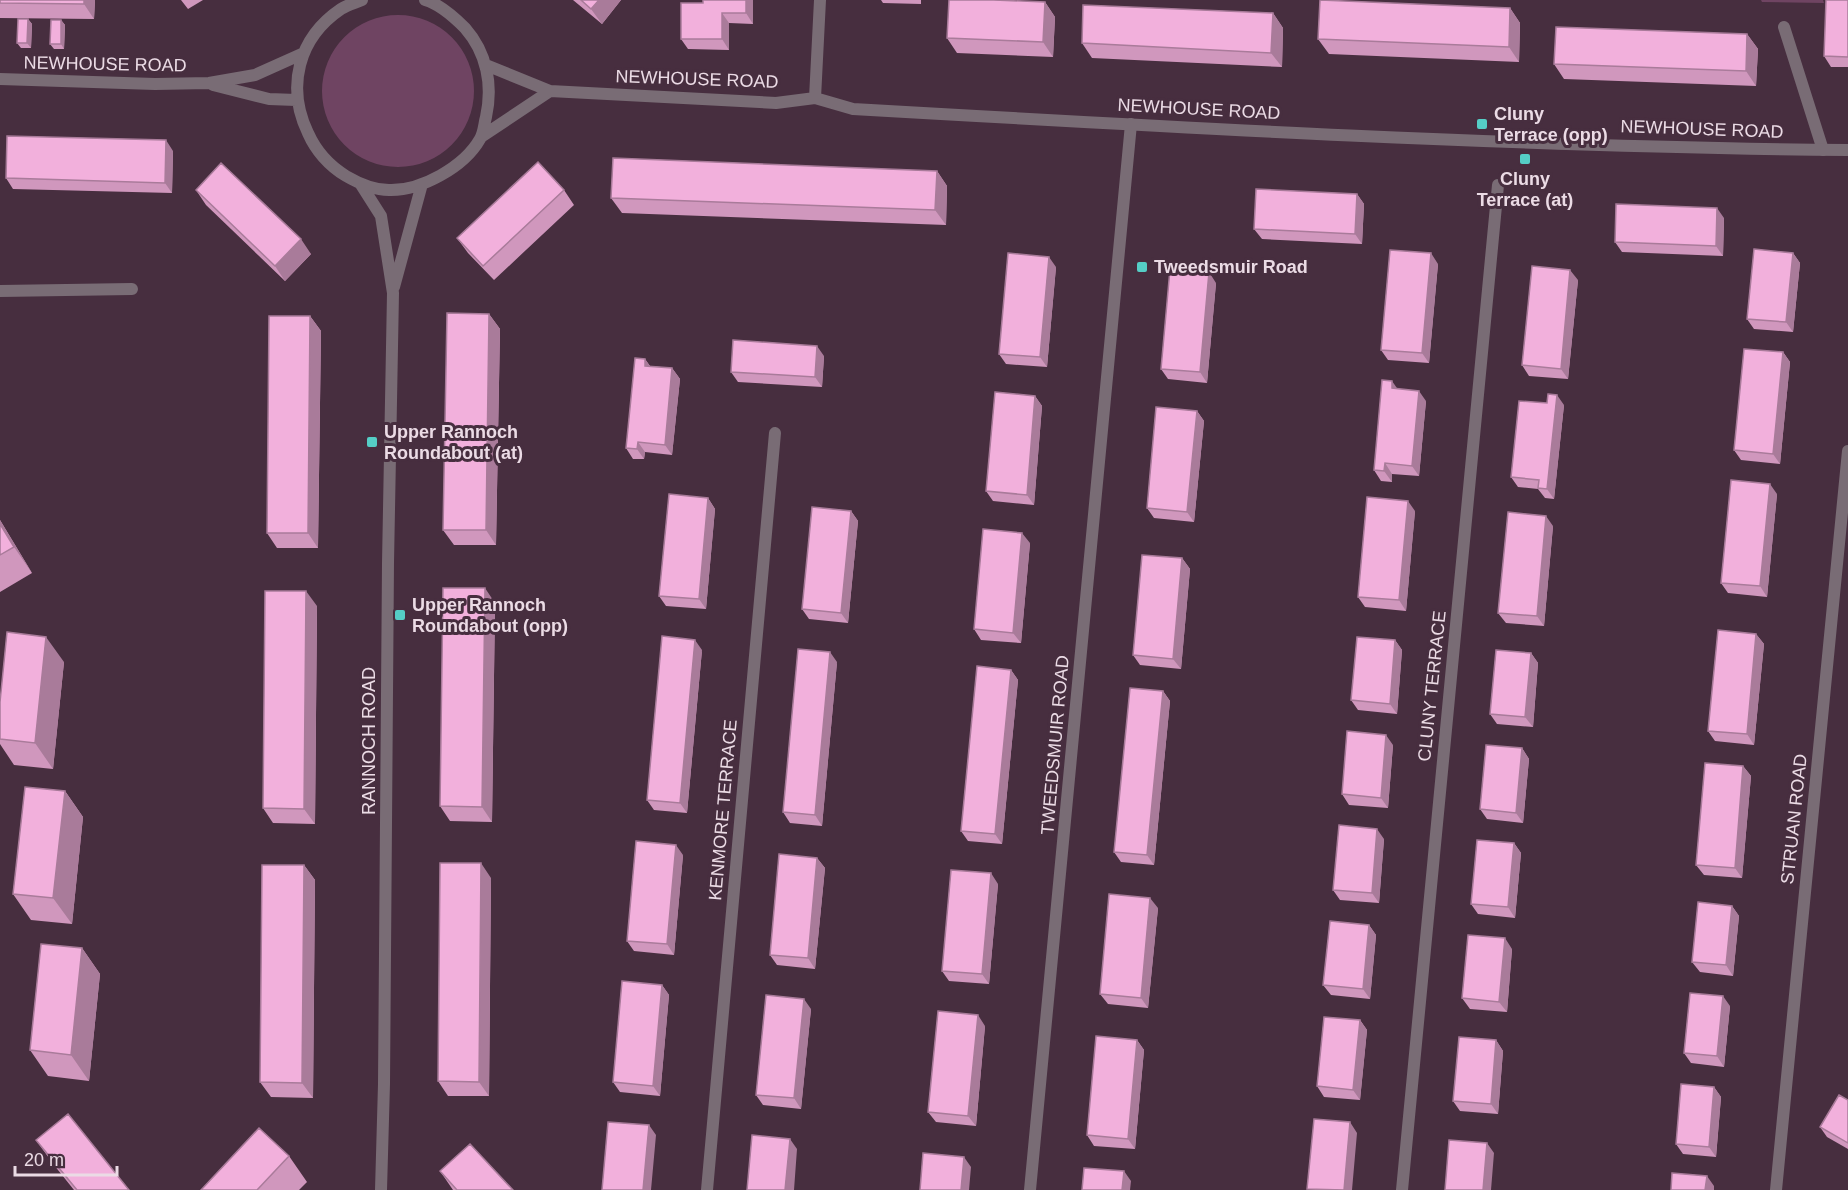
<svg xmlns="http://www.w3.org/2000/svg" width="1848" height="1190" font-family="Helvetica,sans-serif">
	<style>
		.green { fill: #6f4462 }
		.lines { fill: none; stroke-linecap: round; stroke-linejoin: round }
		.service { stroke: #796c75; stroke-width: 12 }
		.minor { stroke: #796c75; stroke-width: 12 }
		.tertiary { stroke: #796c75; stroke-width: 12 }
		.wall { fill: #d097bd }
		.shaded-wall { fill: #a97b9a }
		.building { fill: #f2b0dc; stroke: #a97b9a; stroke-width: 1.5 }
		.poi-dot { fill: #55cec6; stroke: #472e3f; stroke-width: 2 }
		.labels { text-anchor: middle; stroke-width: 6; stroke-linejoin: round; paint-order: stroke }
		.street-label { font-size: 18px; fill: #ebdbe5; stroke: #472e3f }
		.poi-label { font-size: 18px; font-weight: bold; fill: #ebdbe5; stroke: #472e3f; text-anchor: start }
	</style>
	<rect width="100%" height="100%" fill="#472e3f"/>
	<path class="green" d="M1761,0h62l1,3 -62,-1z
		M322 91a76 76 0 1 1 152 0a76 76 0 1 1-152 0Z"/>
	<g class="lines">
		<path class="service" d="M1784,27l39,123
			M0,291l132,-2"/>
		<path class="minor" d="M707,1190l68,-757
			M1030,1190l101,-1066
			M1402,1190l96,-1005
			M1776,1190l72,-739"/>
		<path class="tertiary" d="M362,0c-7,3 -15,5 -21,9 -43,29 -55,78 -33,124 8,18 20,32 38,43 12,7 28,14 43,14 32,1 75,-23 91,-51 4,-7 4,-15 6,-22 7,-32 1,-64 -21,-89 -11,-11 -25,-24 -40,-28
			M486,65l64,26 226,12 39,-5 38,11c331,19 663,38 995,41
			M0,79l155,5 54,-1 46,-8 49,-22
			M213,85l56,14 27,1
			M815,98l5,-98
			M481,137l69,-46
			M360,183l21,33 12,77 -5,270 -4,521 -3,106
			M394,287l28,-103"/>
	</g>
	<path class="wall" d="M0,0h95l-1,19 -94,-1z
		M181,0h22l-15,9z
		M573,0h48l-19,24z
		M753,0v24l-24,-1v27l-41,-1 -7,-10 22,-36z
		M881,0h40v4l-38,-1z
		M1848,0v67h-17l-7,-11z
		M1045,2l10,15 -2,40 -96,-4 -10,-15z
		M1510,8l10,15 -1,39 -190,-8 -11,-15z
		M1273,13l10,15 -1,39 -190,-9 -10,-15z
		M28,19l4,5 -1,24h-10l-4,-5z
		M61,20l4,5 -1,24h-10l-4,-5z
		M1747,34l11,15 -2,37 -192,-7 -10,-15z
		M173,151l-1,42 -159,-4 -7,-11z
		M937,171l10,15 -1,39 -324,-12 -11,-15z
		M196,190l115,64 -26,27 -79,-76z
		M564,190l10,15 -80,75 -26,-27 -11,-15z
		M1357,194l7,10 -2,40 -100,-5 -8,-10z
		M1724,218l-1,38 -101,-4 -7,-10z
		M1793,253l7,10 -7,69 -39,-3 -7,-10z
		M1438,264l-9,99 -41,-3 -7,-10z
		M1056,267l-9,100 -41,-3 -7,-10z
		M1578,280l-10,99 -39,-3 -7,-11z
		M1216,283l-9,100 -39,-4 -7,-10z
		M489,314l11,15 -4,216h-42l-11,-15z
		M310,316l11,15 -3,217h-41l-10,-15z
		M1783,352l7,10 -10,102 -39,-4 -7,-10z
		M824,356l-2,31 -84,-5 -7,-10z
		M645,359l5,7 22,2 8,11 -8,76 -27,-3 -1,7h-11l-7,-11z
		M1035,396l7,10 -8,99 -41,-4 -7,-10z
		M1426,401l-7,75 -27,-2v8l-11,-1 -7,-11z
		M1564,405l-10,94 -9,-1 -7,-9 -20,-2 -7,-10z
		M1197,411l7,10 -10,101 -40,-4 -7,-10z
		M1777,494l-10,103 -39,-4 -7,-10z
		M708,498l7,11 -9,100 -40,-3 -7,-10z
		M851,511l7,10 -10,102 -39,-4 -7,-10z
		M1415,511l-9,100 -41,-4 -7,-10z
		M0,520l32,53 -32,19z
		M1553,526l-9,100 -38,-3 -8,-10z
		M1030,543l-9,100 -40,-3 -7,-11z
		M1182,558l8,11 -9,100 -41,-4 -7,-10z
		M495,603l-3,219 -42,-1 -10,-15z
		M317,606l-2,218 -42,-1 -10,-15z
		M1756,634l8,10 -10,101 -39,-4 -7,-10z
		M1395,640l7,10 -5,64 -39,-4 -7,-10z
		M702,650l-15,163 -33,-3 -7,-10z
		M1531,653l7,10 -5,64 -36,-3 -7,-10z
		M64,662l-11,107 -39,-4 -14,-21v-42z
		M837,662l-15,164 -32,-3 -7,-11z
		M1011,670l7,10 -16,164 -34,-3 -7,-10z
		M1163,691l7,10 -16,164 -33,-3 -7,-10z
		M1393,745l-5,63 -39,-3 -7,-11z
		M1522,748l7,11 -6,64 -36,-4 -7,-10z
		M1743,766l8,10 -9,102 -38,-3 -8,-10z
		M65,791l18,26 -11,107 -41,-4 -18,-26z
		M1384,839l-5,64 -39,-3 -7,-10z
		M1514,843l7,10 -6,65 -37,-4 -7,-10z
		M683,855l-9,100 -40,-4 -7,-10z
		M817,858l8,10 -10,101 -38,-4 -7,-10z
		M304,865l11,15 -2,218 -42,-1 -11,-15z
		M491,878l-2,218h-41l-10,-15z
		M998,884l-9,100 -40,-3 -7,-10z
		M1732,906l7,10 -6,60 -33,-4 -8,-10z
		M1158,908l-10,100 -40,-4 -8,-10z
		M1369,925l7,10 -6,64 -39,-4 -8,-10z
		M82,948l18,26 -11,107 -41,-5 -18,-26z
		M1512,949l-5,63 -37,-3 -8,-11z
		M662,985l7,10 -9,101 -40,-4 -7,-10z
		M1730,1006l-6,61 -33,-4 -7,-10z
		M811,1009l-10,100 -38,-4 -7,-10z
		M1360,1020l7,10 -7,70 -36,-3 -7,-11z
		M985,1026l-9,100 -40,-4 -8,-10z
		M1137,1040l7,10 -9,99 -41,-3 -7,-11z
		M1496,1040l7,11 -5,63 -38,-3 -7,-10z
		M1714,1087l7,10 -5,60 -33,-3 -7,-10z
		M1848,1100v49l-21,-12 -7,-10z
		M36,1140l93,50h-55l-20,-25z
		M289,1156l18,26 -8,8h-98z
		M440,1171l73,19h-60z"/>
	<path class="shaded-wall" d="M84,0h11l-1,19 -10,-15z
		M599,0h22l-19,24 -11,-15z
		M746,0h7v24l-7,-11z
		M1045,2l10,15 -2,40 -10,-15z
		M1510,8l10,15 -1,39 -10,-15z
		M722,13l7,10v27l-7,-11z
		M1273,13l10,15 -1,39 -11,-14z
		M28,19l4,5 -1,24 -4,-5z
		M61,20l4,5 -1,24 -3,-5z
		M1747,34l11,15 -2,37 -10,-15z
		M166,140l7,11 -1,42 -7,-10z
		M937,171l10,15 -1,39 -11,-15z
		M1357,194l7,10 -2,40 -7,-10z
		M1717,208l7,10 -1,38 -7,-10z
		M301,239l10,15 -26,27 -10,-15z
		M1431,253l7,11 -9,99 -7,-10z
		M1793,253l7,10 -7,69 -7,-10z
		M1049,257l7,10 -9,100 -7,-10z
		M1570,270l8,10 -10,99 -7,-10z
		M1209,272l7,11 -9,100 -7,-11z
		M489,314l11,15 -4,216 -10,-15z
		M310,316l11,15 -3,217 -10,-15z
		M817,346l7,10 -2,31 -7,-10z
		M1783,352l7,10 -10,102 -7,-10z
		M645,359l7,10 -7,-3z
		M672,368l8,11 -8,76 -7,-10z
		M1392,381l7,10 -7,-3z
		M1419,391l7,10 -7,75 -7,-10z
		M1557,395l7,10 -10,94 -7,-10z
		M1035,396l7,10 -8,99 -7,-10z
		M1197,411l7,10 -10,101 -7,-10z
		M638,442l7,10 -1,7 -7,-10z
		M1385,463l7,11v8l-8,-11z
		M1770,484l7,10 -10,103 -7,-11z
		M708,498l7,11 -9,100 -7,-10z
		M1408,501l7,10 -9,100 -7,-11z
		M851,511l7,10 -10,102 -7,-10z
		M1546,516l7,10 -9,100 -7,-10z
		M0,520l32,53 -18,-26 -14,-23z
		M1022,533l8,10 -9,100 -8,-10z
		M1182,558l8,11 -9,100 -8,-10z
		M485,588l10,15 -3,219 -10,-15z
		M306,591l11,15 -2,218 -11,-15z
		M1756,634l8,10 -10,101 -7,-11z
		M46,637l18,25 -11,107 -18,-26z
		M695,640l7,10 -15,163 -7,-10z
		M1395,640l7,10 -5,64 -7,-10z
		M830,652l7,10 -15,164 -7,-11z
		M1531,653l7,10 -5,64 -8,-10z
		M1011,670l7,10 -16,164 -7,-10z
		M1163,691l7,10 -16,164 -7,-10z
		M1386,735l7,10 -5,63 -7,-10z
		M1522,748l7,11 -6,64 -7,-10z
		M1743,766l8,10 -9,102 -7,-10z
		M65,791l18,26 -11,107 -19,-26z
		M1377,829l7,10 -5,64 -7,-10z
		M1514,843l7,10 -6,65 -7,-11z
		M676,845l7,10 -9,100 -7,-11z
		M817,858l8,10 -10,101 -7,-11z
		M481,863l10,15 -2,218 -10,-14z
		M304,865l11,15 -2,218 -11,-15z
		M991,873l7,11 -9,100 -7,-10z
		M1150,898l8,10 -10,100 -7,-10z
		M1732,906l7,10 -6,60 -7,-11z
		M1369,925l7,10 -6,64 -7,-10z
		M1505,938l7,11 -5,63 -8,-10z
		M82,948l18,26 -11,107 -18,-26z
		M662,985l7,10 -9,101 -7,-10z
		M1723,996l7,10 -6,61 -7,-11z
		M804,999l7,10 -10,100 -7,-11z
		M978,1015l7,11 -9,100 -8,-10z
		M1360,1020l7,10 -7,70 -7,-10z
		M1137,1040l7,10 -9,99 -7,-10z
		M1496,1040l7,11 -5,63 -7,-10z
		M1714,1087l7,10 -5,60 -7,-10z
		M1350,1122l7,11 -5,57h-8z
		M649,1125l7,10 -5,55h-8z
		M790,1139l7,10 -3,41h-9z
		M1487,1143l7,10 -3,37h-8z
		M964,1157l7,10 -2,23h-8z
		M1124,1171l7,10 -1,9h-8z
		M1707,1176l7,10v4h-9z"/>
	<path class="building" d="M0,0h84v4l-84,-1z
		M581,0h18l-8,9z
		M703,0h43v13h-24v26h-41v-36h22z
		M949,0h45l51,2 -2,40 -96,-4z
		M1320,0l190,8 -1,39 -191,-8z
		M1826,0h22v57l-24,-1z
		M1083,5l190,8 -2,40 -189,-10z
		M18,19h10l-1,24h-10z
		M51,20h10v24h-11z
		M1556,27l191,7 -1,37 -192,-7z
		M7,136l159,4 -1,43 -159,-5z
		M613,158l324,13 -2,39 -324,-12z
		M538,162l26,28 -81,76 -26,-28z
		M221,163l80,76 -26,27 -79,-76z
		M1256,189l101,5 -2,40 -101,-5z
		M1616,204l101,4 -1,38 -101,-4z
		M1754,249l39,4 -7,69 -39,-3z
		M1390,250l41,3 -9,100 -41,-3z
		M1008,253l41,4 -9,100 -41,-3z
		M1532,266l38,4 -9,99 -39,-4z
		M1170,269l39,3 -9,100 -39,-3z
		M447,313l42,1 -3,216h-43z
		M269,316h41l-2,217h-41z
		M733,340l84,6 -2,31 -84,-5z
		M1744,349l39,3 -10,102 -39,-4z
		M635,358l10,1v7l27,2 -7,77 -27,-3 -1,7 -11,-1z
		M1382,380l10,1v7l27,3 -7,75 -27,-3 -1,8 -10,-1z
		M995,392l40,4 -8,99 -41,-4z
		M1548,394l9,1 -10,94 -9,-1 1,-8 -28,-3 8,-76 28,2z
		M1156,407l41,4 -10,101 -40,-4z
		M1731,480l39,4 -10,102 -39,-3z
		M669,494l39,4 -9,101 -40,-3z
		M1367,497l41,4 -9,99 -41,-3z
		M812,507l39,4 -10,102 -39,-4z
		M1508,512l38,4 -9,100 -39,-3z
		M0,524l14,23 -14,8z
		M983,529l39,4 -9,100 -39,-4z
		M1142,555l40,3 -9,101 -40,-4z
		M443,588h42l-3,219 -42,-1z
		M265,591h41l-2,218 -41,-1z
		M1718,630l38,4 -9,100 -39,-3z
		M7,632l39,5 -11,106 -35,-4v-37z
		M662,636l33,4 -15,163 -33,-3z
		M1357,637l38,3 -5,64 -39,-4z
		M798,649l32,3 -15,163 -32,-3z
		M1496,650l35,3 -6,64 -35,-3z
		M977,666l34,4 -16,164 -34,-3z
		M1130,688l33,3 -16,164 -33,-3z
		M1347,731l39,4 -5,63 -39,-4z
		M1486,745l36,3 -6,65 -36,-4z
		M1705,763l38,3 -8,102 -39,-3z
		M25,787l40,4 -12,107 -40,-4z
		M1339,825l38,4 -5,64 -39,-3z
		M1477,840l37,3 -6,64 -37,-3z
		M636,841l40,4 -9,99 -40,-3z
		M779,854l38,4 -9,100 -38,-3z
		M440,863h41l-2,219 -41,-1z
		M262,865h42l-2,218 -42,-1z
		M951,870l40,3 -9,101 -40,-3z
		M1109,894l41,4 -9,100 -41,-4z
		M1698,902l34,4 -6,59 -34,-3z
		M1330,921l39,4 -6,64 -40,-4z
		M1468,935l37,3 -6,64 -37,-4z
		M41,944l41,4 -11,107 -41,-5z
		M622,981l40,4 -9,101 -40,-4z
		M1690,993l33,3 -6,60 -33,-3z
		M766,995l38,4 -10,99 -38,-3z
		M938,1011l40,4 -10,101 -40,-4z
		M1324,1017l36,3 -7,70 -36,-4z
		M1096,1036l41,4 -9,99 -41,-4z
		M1459,1037l37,3 -5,64 -38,-3z
		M1681,1084l33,3 -5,60 -33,-3z
		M1839,1095l9,5v43l-28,-16z
		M68,1114l61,76h-52l-41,-50z
		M1314,1119l36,3 -6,68 -37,-1z
		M608,1122l41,3 -6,65h-41z
		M259,1128l30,28 -32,34h-56z
		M752,1135l38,4 -5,51h-38z
		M1449,1140l38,3 -4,47h-38z
		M470,1144l43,46h-56l-17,-19z
		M923,1153l41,4 -3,33h-41z
		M1084,1168l40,3 -2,19h-40z
		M1672,1173l35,3 -2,14h-34z"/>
	<g class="poi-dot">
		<rect x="1476" y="118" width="12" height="12" rx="3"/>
		<rect x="1519" y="153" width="12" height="12" rx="3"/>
		<rect x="1136" y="261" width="12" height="12" rx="3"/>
		<rect x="366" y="436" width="12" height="12" rx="3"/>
		<rect x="394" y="609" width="12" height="12" rx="3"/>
	</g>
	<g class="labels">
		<g class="street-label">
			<text transform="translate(105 64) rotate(1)" y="6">NEWHOUSE ROAD</text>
			<text transform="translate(697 79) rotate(2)" y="6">NEWHOUSE ROAD</text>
			<text transform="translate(1199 109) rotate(3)" y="6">NEWHOUSE ROAD</text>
			<text transform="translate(1702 129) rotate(2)" y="6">NEWHOUSE ROAD</text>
			<text transform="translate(1432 686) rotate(-84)" y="6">CLUNY TERRACE</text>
			<text transform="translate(369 741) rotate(-90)" y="6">RANNOCH ROAD</text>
			<text transform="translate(1055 745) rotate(-85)" y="6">TWEEDSMUIR ROAD</text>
			<text transform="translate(723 810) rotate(-85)" y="6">KENMORE TERRACE</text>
			<text transform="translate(1794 819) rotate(-84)" y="6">STRUAN ROAD</text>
		</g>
		<g class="poi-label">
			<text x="1494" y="120">Cluny<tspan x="1494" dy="21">Terrace (opp)</tspan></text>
			<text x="1525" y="185" text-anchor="middle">Cluny<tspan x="1525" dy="21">Terrace (at)</tspan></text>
			<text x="1154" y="273">Tweedsmuir Road</text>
			<text x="384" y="438">Upper Rannoch<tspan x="384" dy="21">Roundabout (at)</tspan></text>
			<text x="412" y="611">Upper Rannoch<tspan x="412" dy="21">Roundabout (opp)</tspan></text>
		</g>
	</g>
	<path d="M15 1166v9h102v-9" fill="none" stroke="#ebdbe5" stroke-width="3"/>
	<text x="24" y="1166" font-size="18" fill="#ebdbe5" stroke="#472e3f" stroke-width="4.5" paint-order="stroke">20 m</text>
</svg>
